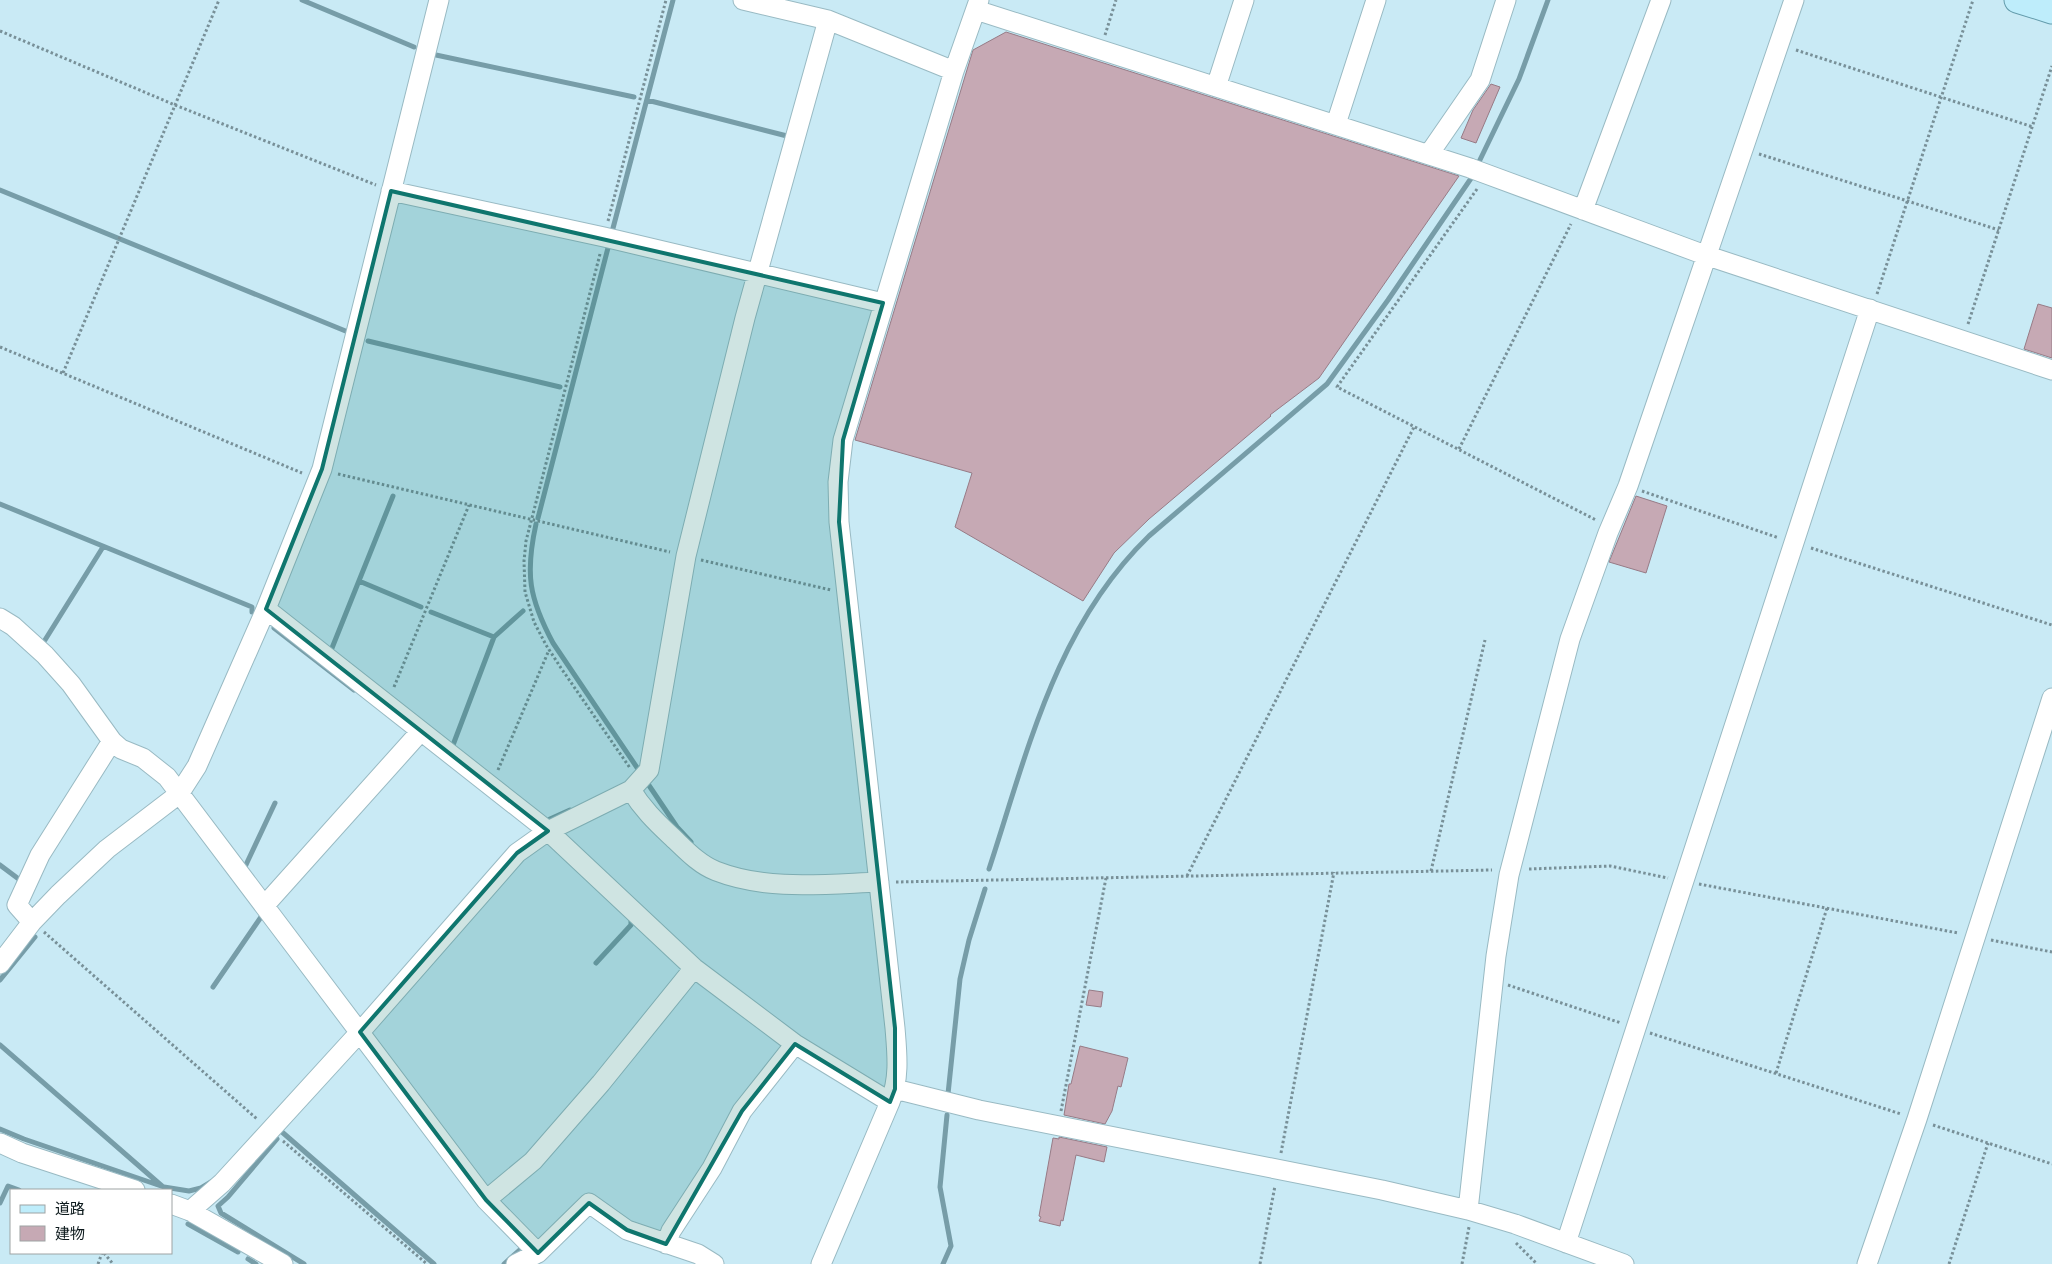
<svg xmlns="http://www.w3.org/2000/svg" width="2052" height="1264" font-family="'IBM Plex Serif','Noto Sans JP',serif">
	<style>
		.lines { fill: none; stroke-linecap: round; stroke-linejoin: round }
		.stream { stroke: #779da8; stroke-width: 5 }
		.building { fill: #c6a9b4; stroke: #977b86 }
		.minor-casing { stroke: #99bac3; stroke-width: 21 }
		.major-casing { stroke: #639bab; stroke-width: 27 }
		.path { stroke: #789098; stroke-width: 3; stroke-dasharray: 2.5 2.5; stroke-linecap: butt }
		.minor { stroke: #fff; stroke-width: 19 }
		.major { stroke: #beedfb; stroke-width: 25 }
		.marked { fill: #0f766e; fill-opacity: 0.2; stroke: #0f766e; stroke-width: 4; stroke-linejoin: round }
	</style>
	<rect width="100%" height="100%" fill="#c9eaf5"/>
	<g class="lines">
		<path class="stream" d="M302,0l112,47
			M436,55l198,42
			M647,100l140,36v3
			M1477,166l42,-87 29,-79
			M0,190l348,142
			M612,232l61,-232
			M368,341l192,46
			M0,504l252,103v5
			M538,518l71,-274
			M536,524c-11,50 -7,74 17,119l87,129
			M359,581l62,26
			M431,612l63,25
			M274,628l80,62
			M45,640l58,-93
			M332,648l61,-152
			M453,745l41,-108 29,-26
			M646,781l31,46 14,15
			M550,819l20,-9
			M0,865l20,15 -2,5
			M244,869l31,-66
			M989,869c39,-119 67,-243 160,-333l178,-152 61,-84 86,-126
			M596,963l35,-38v-6l-3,-3
			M0,980l35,-43
			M213,987l48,-70
			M0,1045l162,141
			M948,1094l12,-115 9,-39 16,-51
			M0,1129l24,10 140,48 25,4 12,-3 10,-6
			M282,1132l152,132
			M277,1139l-49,58 -10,9 3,7 83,51
			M0,1203l8,-17 11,4
			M188,1224l50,28
			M248,1259l8,5
			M504,1264l19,-17
			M943,1264l8,-18 -11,-59 7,-72"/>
	</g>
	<path class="building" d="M1006,32l453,144 -140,202 -49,37 1,1 -122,103 -35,34 -31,48 -128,-74 17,-54 -117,-33 118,-390z
		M1491,84l9,3 -24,56 -15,-5 12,-28z
		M2038,304l14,4v50l-28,-9z
		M1636,496l31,10 -21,67 -37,-11z
		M1089,990l14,2 -2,15 -15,-2z
		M1080,1046l48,12 -7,29 -3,-1 -6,25 -7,13 -41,-9 5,-31h2z
		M1059,1137l48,10 -3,15 -28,-7 -13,66 -2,-1 -1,6 -21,-5 2,-4 -2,-1 14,-78 6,1z"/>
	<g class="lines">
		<defs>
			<path id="minor" d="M743,0l85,20 126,51
				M976,10l494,158 235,87 347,115
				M1216,87l28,-87
				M1336,124l40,-124
				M1429,154l51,-74 26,-80
				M391,191l213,46 279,66
				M1583,210l78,-210
				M266,609l282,222 146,137 101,76 95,58
				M0,618l13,8 32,29 26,29 41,57 9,8 22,9 24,19 319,423 52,53 -22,11
				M631,790c11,18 24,31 40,46 13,12 27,28 45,35 51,20 109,13 163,11
				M265,905l156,-174
				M32,922l-15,-17 23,-50 72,-114
				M0,964l32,-42 26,-27 49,-46 72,-55 18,-28 69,-157 56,-140 117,-469
				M895,1089l84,21 403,80 86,20 47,14 109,40
				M0,1143l22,10 113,37
				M486,1200l47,-39 68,-78 93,-115
				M171,1204l19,7 93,53
				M1468,1210l28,-254 13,-81 61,-236 38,-106 20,-47 166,-486
				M190,1211l32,-28 138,-151 157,-179 31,-22 83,-41 18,-20 37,-214 59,-238 83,-298
				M1566,1243l304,-934
				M666,1244l5,-13 41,-63 30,-57 53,-67
				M538,1253l51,-50 38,27 71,24 16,10
				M821,1264l69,-162c10,-24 7,-49 5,-74l-56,-506 -1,-40 5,-42 111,-369 25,-71
				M1867,1264l50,-145 135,-421"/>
			<path id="major" d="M2017,0l35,11"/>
		</defs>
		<use href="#minor" class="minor-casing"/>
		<use href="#major" class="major-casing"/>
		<path class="path" d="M0,31l175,74 201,80
			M1105,35l11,-35
			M1796,50l237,77
			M1759,154l240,76
			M1477,189l-140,198 259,133
			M608,221l58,-221
			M600,254l-74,287 -2,20 1,31 9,30 12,23 15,23 69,100
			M1877,294l96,-294
			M1968,324l84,-258
			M0,347l302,126
			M63,373l156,-373
			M1459,449l112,-225
			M338,474l332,78
			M1642,491l137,47
			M1811,548l241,77
			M701,560l130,30
			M394,687l75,-182
			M498,770l51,-120
			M1529,869l81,-3 58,12
			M1431,871l54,-231
			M1187,876l227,-449
			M896,882l596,-12
			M1699,884l259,49
			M44,932l213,187
			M1991,940l61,12
			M1508,985l113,38
			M1650,1033l251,81
			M1776,1073l51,-165
			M1061,1111l45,-233
			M1933,1125l119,39
			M283,1141l144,123
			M1281,1153l53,-281
			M1516,1243l21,21
			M104,1253l9,11
			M98,1264l4,-11
			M1260,1264l15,-78
			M1462,1264l7,-37
			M1949,1264l39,-121"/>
		<use href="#minor" class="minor"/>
		<use href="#major" class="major"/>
	</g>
	<path class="marked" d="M391,191l492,112 -40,137 -4,82 56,506v61l-5,13 -95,-58 -53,67 -76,133 -39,-14 -38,-27 -51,50 -52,-53 -126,-168 157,-179 31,-22 -282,-222 56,-140z"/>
	<rect x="10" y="1189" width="162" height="65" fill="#ffffff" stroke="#9ea3a4"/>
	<rect x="20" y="1205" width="25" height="8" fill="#beedfb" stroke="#9ea3a4"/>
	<text x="55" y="1214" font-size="15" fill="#0c191c">道路</text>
	<rect x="20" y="1226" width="25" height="15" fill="#c6a9b4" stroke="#9ea3a4"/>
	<text x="55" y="1239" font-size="15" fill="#0c191c">建物</text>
</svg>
